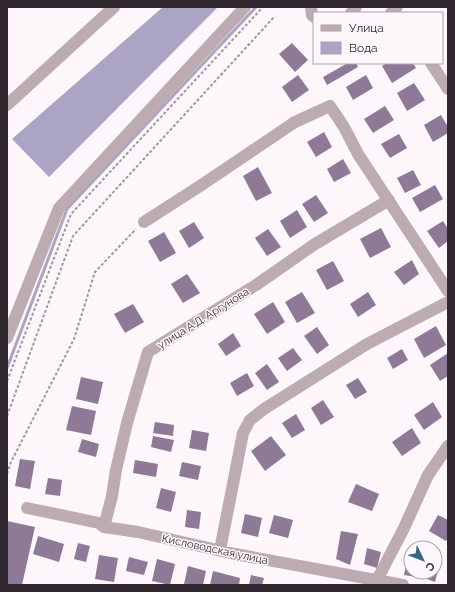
<svg xmlns="http://www.w3.org/2000/svg" width="455" height="592" font-family="Raleway,sans-serif">
	<style>
		.water { fill: #aba4c5 }
		.lines { fill: none; stroke-linecap: round; stroke-linejoin: round }
		.stream { stroke: #aba4c5; stroke-width: 3 }
		.building { fill: #8e7a97 }
		.path { stroke: #a0999e; stroke-width: 2; stroke-dasharray: 3 2; stroke-linecap: butt }
		.minor { stroke: #bcabb1; stroke-width: 12 }
		.labels { text-anchor: middle; stroke-width: 3; stroke-linejoin: round; paint-order: stroke }
		.street-label { font-size: 11px; fill: #31282f; stroke: #fdf7fb }
	</style>
	<rect width="100%" height="100%" fill="#fdf7fb"/>
	<path class="water" d="M163,7h55l-169,170 -37,-38z"/>
	<g class="lines">
		<path class="stream" d="M7,368l60,-159 189,-202"/>
	</g>
	<path class="building" d="M292,43l16,17 -13,12 -16,-18z
		M348,63h8l2,4 -31,18 -4,-8z
		M387,63h26l3,5 -24,15 -10,-17z
		M298,75l11,15 -17,12 -10,-15z
		M366,75l7,13 -20,12 -7,-13z
		M414,83l11,17 -18,11 -10,-18z
		M385,106l9,14 -21,13 -9,-14z
		M441,115l7,12v6l-15,9 -9,-17z
		M324,132l8,15 -16,10 -9,-15z
		M399,134l8,14 -17,10 -9,-14z
		M343,159l8,14 -17,9 -7,-13z
		M258,167l14,26 -16,8 -13,-25z
		M413,170l8,15 -16,8 -8,-15z
		M435,185l8,14 -23,13 -8,-14z
		M316,195l12,18 -14,9 -12,-18z
		M297,210l10,17 -17,11 -10,-17z
		M443,221l5,8v12l-9,7 -12,-17z
		M194,222l10,16 -15,10 -10,-17z
		M381,228l10,19 -21,11 -10,-19z
		M268,229l13,18 -14,9 -12,-18z
		M164,232l12,21 -16,9 -12,-21z
		M412,260l7,14 -15,11 -10,-13z
		M333,261l11,20 -17,9 -11,-20z
		M187,274l13,19 -17,10 -12,-19z
		M302,292l13,21 -18,10 -12,-21z
		M368,292l8,13 -18,12 -8,-13z
		M273,302l12,20 -18,12 -13,-20z
		M133,304l11,18 -19,11 -11,-19z
		M436,326l10,19 -22,13 -10,-19z
		M317,327l12,18 -12,9 -13,-18z
		M233,333l8,13 -15,10 -8,-12z
		M293,348l9,12 -15,11 -9,-13z
		M402,349l6,11 -15,9 -6,-11z
		M448,353v23l-8,5 -10,-16z
		M267,364l12,18 -12,8 -12,-17z
		M247,373l7,13 -17,10 -7,-13z
		M81,377l22,5 -5,22 -22,-5z
		M358,378l9,14 -12,7 -9,-14z
		M323,400l11,17 -13,8 -10,-17z
		M433,402l9,15 -18,13 -10,-15z
		M72,406l24,5 -5,24 -25,-5z
		M296,414l9,16 -13,8 -10,-15z
		M155,422l19,3 -1,11 -20,-3z
		M412,428l9,15 -19,13 -10,-14z
		M192,430l17,3 -3,18 -17,-3z
		M153,436l21,4 -3,12 -20,-5z
		M271,436l15,19 -21,16 -14,-20z
		M82,439l17,5 -3,13 -18,-5z
		M20,459l15,2 -5,28 -15,-3z
		M135,460l23,4 -2,13 -23,-4z
		M182,462l19,4 -3,14 -19,-4z
		M48,478l14,2 -2,16 -15,-2z
		M356,484l23,10 -7,17 -24,-9z
		M161,488l15,4 -5,20 -15,-4z
		M187,510l14,2 -2,17 -14,-2z
		M245,514l17,4 -4,19 -17,-4z
		M274,515l19,5 -5,18 -19,-5z
		M438,515l10,5v18l-2,3 -17,-10z
		M7,521l28,6 -13,58h-15z
		M341,531l17,3 -8,31 -14,-6z
		M38,536l26,8 -5,18 -26,-8z
		M78,543l12,3 -4,16 -12,-3z
		M367,548l14,4 -4,16 -13,-4z
		M99,555l19,3 -4,24 -19,-3z
		M129,557l19,5 -4,13 -18,-4z
		M157,559l18,5 -5,21 -18,-4z
		M407,559l4,1v12h6l-1,5 -12,-2z
		M188,566l18,5 -3,14h-15l-4,-1z
		M435,566l4,1 -4,15 -11,-4 2,-6h9z
		M213,571l27,7 -1,7h-29z
		M251,575l13,3 -2,7h-13z"/>
	<g class="lines">
		<path class="path" d="M7,381l64,-167 192,-207
			M7,416l66,-180 202,-220
			M7,474l4,-12 63,-123 21,-67 41,-43"/>
		<path class="minor" d="M311,7l1,8 2,2
			M351,13l5,-6
			M391,13l6,-6
			M431,63l17,26
			M7,105l107,-98
			M144,222l59,-38 92,-62 35,-16 14,21 14,27 90,137
			M7,338l52,-130 186,-201
			M27,508l72,15 5,4 34,5 97,22 168,31
			M104,527l8,-31 4,-26 11,-47 21,-71 108,-67 59,-41 74,-44
			M220,550l23,-117 7,-13 14,-11 103,-65 81,-42
			M376,585l1,-5 27,-52 24,-53 20,-29"/>
	</g>
	<g class="labels">
		<g class="street-label">
			<text transform="translate(203 318) rotate(-32)" y="4">улица А.Д. Аргунова</text>
			<text transform="translate(215 549) rotate(12)" y="4">Кисловодская улица</text>
		</g>
	</g>
	<rect width="455" height="592" fill="none" stroke="#31282f" stroke-width="16"/>
	<rect x="313" y="12" width="130" height="52" fill="#fdf7fb" stroke="#aba4a9"/>
	<rect x="321" y="25" width="20" height="6" fill="#bcabb1" stroke="#aba4a9"/>
	<text x="349" y="32" font-size="12" fill="#31282f">Улица</text>
	<rect x="321" y="42" width="20" height="12" fill="#aba4c5" stroke="#aba4a9"/>
	<text x="349" y="52" font-size="12" fill="#31282f">Вода</text>
	<g transform="translate(423 560) rotate(133)"><circle r="19" fill="#fdf7fb" stroke="#aba4a9"/>
	<path d="M0-3L7 15L0 10L-7 15Z" fill="#336683"/>
	<text y="-6" font-size="11" font-weight="bold" text-anchor="middle" fill="#31282f">С</text>
	</g>
</svg>
